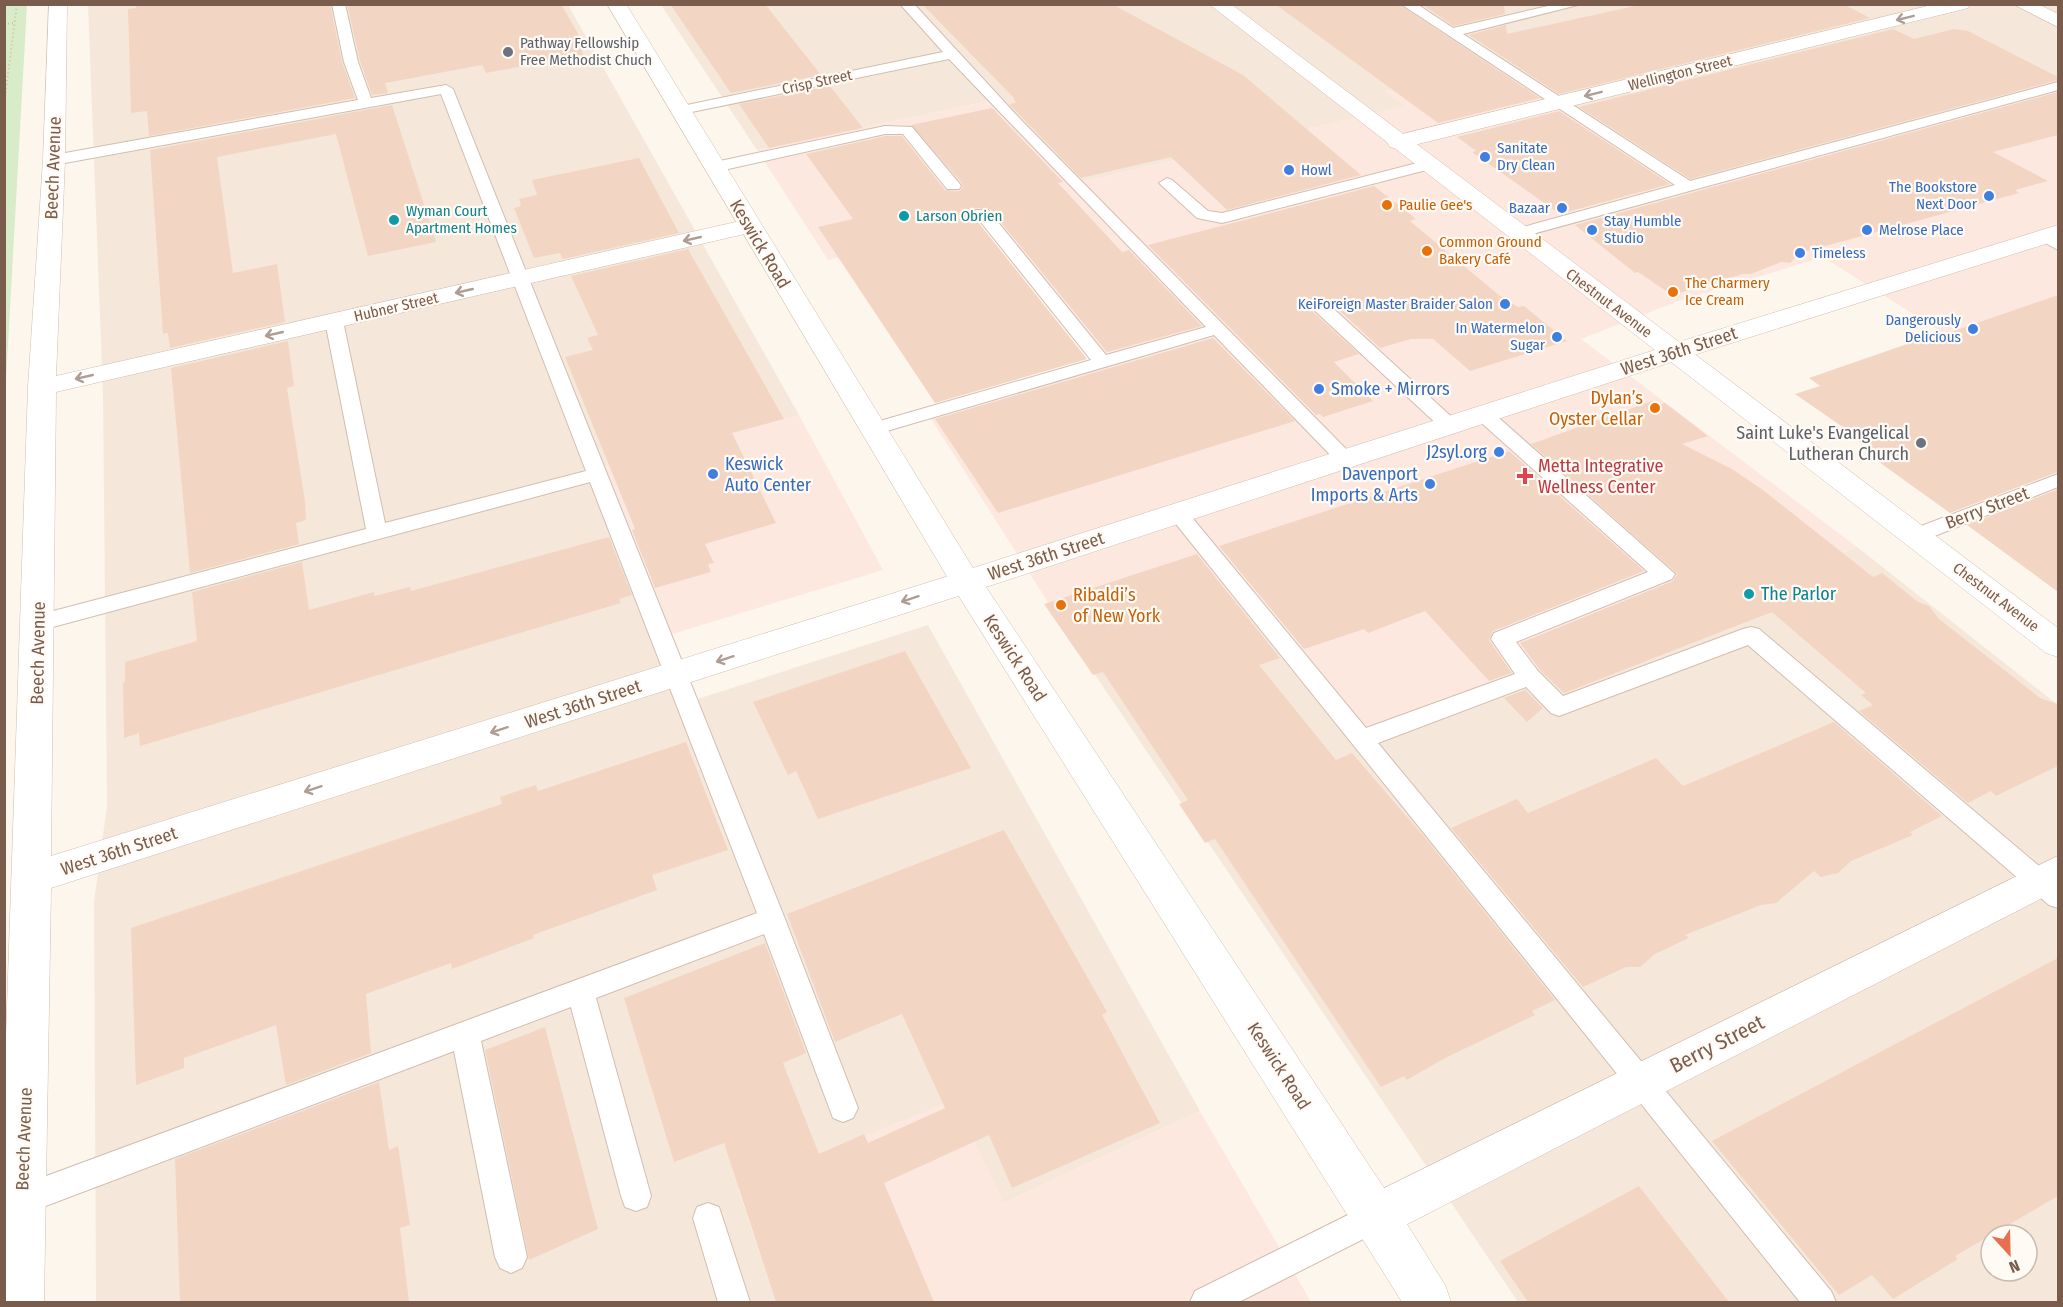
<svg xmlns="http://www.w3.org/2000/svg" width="2063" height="1307" font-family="'Fira Sans Condensed',sans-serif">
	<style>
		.residential { fill: #f5e8da; fill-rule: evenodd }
		.commercial { fill: #fde8e0 }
		.green { fill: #d8ecc9 }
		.building { fill: #f3d5c3 }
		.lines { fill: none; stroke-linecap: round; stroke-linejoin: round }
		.service-casing { stroke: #d1beb0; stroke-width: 2 }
		.minor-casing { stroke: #d1beb0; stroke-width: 1 }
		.tertiary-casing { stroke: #d1beb0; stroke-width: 1 }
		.path { stroke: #d9b8a5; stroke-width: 2; stroke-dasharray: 1 3; stroke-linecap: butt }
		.service { fill: #fff; fill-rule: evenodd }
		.minor { fill: #fff; fill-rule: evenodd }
		.tertiary { fill: #fff; fill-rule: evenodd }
		.oneway { stroke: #af9d94 }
		.worship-dot { fill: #6b7280; stroke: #fffaf3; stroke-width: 2 }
		.shop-dot { fill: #3f7fe0; stroke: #fffaf3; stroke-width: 2 }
		.food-dot { fill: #e8710a; stroke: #fffaf3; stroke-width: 2 }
		.culture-dot { fill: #0f9aa8; stroke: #fffaf3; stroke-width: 2 }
		.health-dot { fill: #e0444e; stroke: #fffaf3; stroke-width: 2 }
		.labels { text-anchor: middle; stroke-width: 4.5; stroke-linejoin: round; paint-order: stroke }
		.far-worship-label { font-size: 15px; fill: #5b616d; stroke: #fffaf3; text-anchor: start }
		.far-street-label { font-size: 15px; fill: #7a5c4d; stroke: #fffaf3 }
		.far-shop-label { font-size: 15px; fill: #366cbe; stroke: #fffaf3; text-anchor: start }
		.far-food-label { font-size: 15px; fill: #c56008; stroke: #fffaf3; text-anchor: start }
		.far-culture-label { font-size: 15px; fill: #0d838f; stroke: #fffaf3; text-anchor: start }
		.street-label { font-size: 18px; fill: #7a5c4d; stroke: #fffaf3 }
		.shop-label { font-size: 18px; fill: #366cbe; stroke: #fffaf3; text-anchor: start }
		.food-label { font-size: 18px; fill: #c56008; stroke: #fffaf3; text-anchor: end }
		.worship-label { font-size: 18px; fill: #5b616d; stroke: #fffaf3; text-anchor: end }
		.health-label { font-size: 18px; fill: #be3a42; stroke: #fffaf3; text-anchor: start }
		.culture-label { font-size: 18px; fill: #0d838f; stroke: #fffaf3; text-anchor: start }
		.near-street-label { font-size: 21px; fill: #7a5c4d; stroke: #fffaf3 }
	</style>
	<rect width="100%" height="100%" fill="#fdf6ec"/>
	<path class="residential" d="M88,5h480l231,410 -202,54 88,234 243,-78 272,486 -196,92 -266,-15 38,114h-680l-2,-400 13,-96 -4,-411z
		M661,5h1397v80l-373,102 -300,-96 21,15 -325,76 -83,-83 -241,51z
		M1857,547l201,158v597h-540l-439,-651 167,-58 122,149zM1991,1235h36v36h-36z"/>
	<path class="commercial" d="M1498,65l187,122 373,-102v321l-235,-149 -147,45 -95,37 276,208 -489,196 -122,-150 -167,58 -155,-243 177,-49 -112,-137 -161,38 -71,-110 241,-51 83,83 324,-76 -21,-15z
		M799,415l84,155 -224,68 -62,-169z
		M954,1100l50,103 196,-92 111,191h-535l-38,-115z"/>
	<path class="green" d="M5,4l22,1 -22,393 -1,-393z"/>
	<path class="building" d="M136,4h194l12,58 13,36 -206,38 -2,-25 -16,2 -3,-104 8,-1z
		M347,4h214l26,45 -5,1 1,5 -97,18 -4,-8 -97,18 3,10 -16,2 -12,-34z
		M670,4h95l56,71 -90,18z
		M922,4h190l131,71 118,100 -134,35 -56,-53 -90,21 -72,-74 7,-1 -3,-6z
		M1275,4h124l141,94 -102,25z
		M1422,4h82l1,10 -52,12z
		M1644,4h199l27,14 -311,76 -90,-59 37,-10 1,9z
		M1893,29l21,10 40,-10 14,2 90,46v3l-368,99 -111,-72z
		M830,86l33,42 -94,20 -30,-44z
		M2058,92v43l-65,17 55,29 -33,9 4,3 -219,60 -10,10 -9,-1 -30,12h-8l-71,21 -34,-23 -3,1 -60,-48z
		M392,105l44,137 -68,14 -32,-122 -119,23 16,116 44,-9 8,58 -115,26 -2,-15 -5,1 -13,-184z
		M992,108l71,74 -5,1 64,69 7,-2 73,76 -95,26 -117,-143 -14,-1 -4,4 2,5 113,142 -152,44 -117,-176 35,-8 -47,-65 79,-18h17l43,54 14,1 4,-4 -2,-5 -50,-57z
		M1559,111l111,73 -110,30 -88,-62 4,-1 -19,-14z
		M639,158l40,75 -116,26 -3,-6 -26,5 -20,-50 7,-2 -2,-7 18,-4 -5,-15z
		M1374,186l42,33 -6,2 90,75 18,11 6,-1 43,35 -97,30 -37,-32h-22l-31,9 -53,-49h-14l-5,6 3,5 48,44 -25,8 39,39 -50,16 -3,-3 -4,1 -168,-170z
		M688,249l96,170 -52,14 44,90 -71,21 9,19 -6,1 3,8 -56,16 -23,-58 3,-1 -70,-172 28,-7 -6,-12 11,-3 -27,-59z
		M2058,295v177l-108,41 -78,-56 6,-2 -34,-24 3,-1 -52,-36 25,-8 -11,-8 130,-45 3,2z
		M1213,338l82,83 -297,92 -63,-94z
		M288,341l6,45 -7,2 18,113 1,19 -10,3 3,21 -109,29 -19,-205z
		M1652,401l5,4 8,-2 43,33 -26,8 50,25 31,21 110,87 9,-4 36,29 11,4 10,13 101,79 18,6v62l-62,30 -5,-5 -23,12 -109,-92 14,-6 -12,-10 5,-2 -94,-81 -208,81 -24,-23 -20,-27 153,-62 4,-7 -146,-130z
		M1509,451l135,120 -151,60 -4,9 23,33 -23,8 -64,-70 -57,22 -4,-4 -60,20 -85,-103z
		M2058,489v103l-91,-67z
		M609,537l23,58 -13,4 2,4 -481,143 -1,-13 -15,5 -1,-55 2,-1v-20l72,-21 -5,-49 110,-30 7,48 65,-18v4l36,-9 1,4z
		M1197,554l83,104 -21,7 77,95 16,-7 74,86 129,161 -23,11 3,4 -92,44 -36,21 -3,-4 -23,11 -166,-248 -10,4 -26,-39 9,-4 -85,-128 -10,3 -49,-71z
		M905,651l66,117 -153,51 -22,-48 -8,4 -35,-73z
		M1525,690l18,18 -16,14 -23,-24z
		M1834,722l108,94 -32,16 3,3 -62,26 -13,12 -17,4 -7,-6 -38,32 -15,2 -76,30 4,3 -34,16 -15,13h-14l-43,20 -132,-159 66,-29 11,14 128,-55 27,28z
		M686,742l42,108 -76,25 5,15 -124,45 1,3 -82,31 -1,-6 -85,31 5,59 -85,32 -10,-60 -92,33v10l-48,17 -5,-157 371,-124 -2,-7 36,-12 2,6z
		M1004,830l103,182 -5,3 58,108 -148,65 -23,-53 -105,48 50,119h-158l-52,-159 -50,19 -50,-164 141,-55 41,110 -23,10 36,91 45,-20 4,9 77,-35 -43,-94 -67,28 -48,-128z
		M2058,958v238l-103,60 3,3 -65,40 -21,-24 -33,20 -127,-154z
		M545,1027l53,202 -69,31 -44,-210z
		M379,1082l10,68 9,-4 12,79 -10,3 9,74h-229l-5,-143z
		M1639,1186l90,116h-201l-28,-41z"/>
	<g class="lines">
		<defs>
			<path id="service" d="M332,4h13l13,58 13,36 75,-13 7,4 332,830 73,189 -5,10 -10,4 -10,-4 -69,-184 -168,64 55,198 -4,11 -11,4 -11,-4 -4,-11 -50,-189 -90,34 46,216 -5,11 -11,5 -11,-5 -5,-11 -41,-206 -432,164 -11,-4 -4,-11 4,-11 11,-4 735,-272 -167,-431 -552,149 -8,-2 -3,-6 3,-6 8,-2 328,-86 -41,-208 3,-4 6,-1 9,5 42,202 201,-52 -145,-377 -387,71 -8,-5 8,-5 304,-55 -14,-38z
				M900,4h14l108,117 331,335 3,4 -3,4h-14l-125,-129 -334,98h-14l-3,-4 3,-4 225,-65 -115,-144 -2,-3 2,-3h12l118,145 100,-28 -257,-268 -267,55 -7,-4 7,-4 261,-54z
				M1401,4h16l36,24 104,-24h25l-119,30 227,147 368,-99v8l-540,148 -6,-2 -2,-3 2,-3 163,-45z
				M885,126l27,1 47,56 2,3 -2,3h-12l-44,-55h-18l-170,38 -8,-5 8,-5z
				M1429,160l8,5 -3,3 -212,55 -25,-5 -38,-35 8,-5 5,2 36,31 14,2z
				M2043,232l15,7v11l-23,-13z
				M1319,300l6,1 131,120 3,4 -3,4h-14l-129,-120 -3,-4 3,-4z
				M1483,408l7,2 185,164 -3,5 -156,63 22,29 25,25 180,-67 8,-2 8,2 299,253v26l-9,-3 -301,-260 -189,71 -8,-3 -25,-26 -148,56 453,548 5,11h-36l-632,-788 3,-5h14l181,219 149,-54 -24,-35 3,-6 154,-61 -172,-154 -2,-4z
				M2058,474v13l-136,54h-14l-3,-5 3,-5z
				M1376,1201l11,4 4,11 -4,11 -148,75h-49l5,-11z
				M708,1203l11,4 31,95h-32l-25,-84 4,-11z"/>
			<path id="minor" d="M49,4h18l-2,156 -9,216 693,-157 8,2 4,5 -4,5 -8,2 -693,159 -5,464 904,-282 11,-3 11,3 5,8 -5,8 -926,298 -7,414h-40v-206l24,-709 15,-227z
				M1936,4h34l-2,4 -570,141 -8,-2 -3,-5 3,-5z
				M2013,4h25l20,10v13z
				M1675,344l9,2 374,282v29l-12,-4 -380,-295 -4,-6 4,-6z
				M2058,856v34l-666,342 -16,7 -16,-7 -7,-16 7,-16z"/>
			<path id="tertiary" d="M607,4h19l347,564 682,-218 -446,-346h22l448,338 379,-117v15l-374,118 -698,229 406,613 53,85 6,17h-49l-447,-712z"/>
		</defs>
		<use href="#service" class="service-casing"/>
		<use href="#minor" class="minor-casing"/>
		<use href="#tertiary" class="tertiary-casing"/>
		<path class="path" d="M4,24l10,-1
			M4,105l13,-101"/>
		<use href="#service" class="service"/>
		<use href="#minor" class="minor"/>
		<use href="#tertiary" class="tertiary"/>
	</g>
	<defs><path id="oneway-shaft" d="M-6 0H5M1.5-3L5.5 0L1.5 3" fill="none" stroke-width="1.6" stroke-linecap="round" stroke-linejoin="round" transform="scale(1.5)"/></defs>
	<g class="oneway">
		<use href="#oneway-shaft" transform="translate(1905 18) rotate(166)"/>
		<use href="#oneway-shaft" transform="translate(1593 94) rotate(166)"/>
		<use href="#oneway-shaft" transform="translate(692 239) rotate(167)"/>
		<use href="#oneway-shaft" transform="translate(464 291) rotate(167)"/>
		<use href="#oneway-shaft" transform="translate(274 334) rotate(167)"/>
		<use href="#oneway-shaft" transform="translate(84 377) rotate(167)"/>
		<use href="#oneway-shaft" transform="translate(910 599) rotate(162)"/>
		<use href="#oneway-shaft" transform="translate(725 659) rotate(162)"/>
		<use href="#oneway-shaft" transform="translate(499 730) rotate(162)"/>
		<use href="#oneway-shaft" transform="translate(313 789) rotate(162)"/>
	</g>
	<g class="worship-dot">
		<circle cx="508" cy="52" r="6"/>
		<circle cx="1921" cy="443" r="6"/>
	</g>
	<g class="shop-dot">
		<circle cx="1485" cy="157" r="6"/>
		<circle cx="1289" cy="170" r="6"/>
		<circle cx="1989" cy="196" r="6"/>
		<circle cx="1562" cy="208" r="6"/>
		<circle cx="1592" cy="230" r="6"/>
		<circle cx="1867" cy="230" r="6"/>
		<circle cx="1800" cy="253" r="6"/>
		<circle cx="1505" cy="304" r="6"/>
		<circle cx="1973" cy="329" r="6"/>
		<circle cx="1557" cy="337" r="6"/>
		<circle cx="1319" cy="389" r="6"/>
		<circle cx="1499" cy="452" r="6"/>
		<circle cx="713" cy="474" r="6"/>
		<circle cx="1430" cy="484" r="6"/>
	</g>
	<g class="food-dot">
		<circle cx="1387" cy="205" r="6"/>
		<circle cx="1427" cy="251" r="6"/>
		<circle cx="1673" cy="292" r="6"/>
		<circle cx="1655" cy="408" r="6"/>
		<circle cx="1061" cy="605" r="6"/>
	</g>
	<g class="culture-dot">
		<circle cx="904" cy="216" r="6"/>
		<circle cx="394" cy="220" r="6"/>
		<circle cx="1749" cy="594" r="6"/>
	</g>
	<path class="health-dot" d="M1522 467h6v6h6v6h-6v6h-6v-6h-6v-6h6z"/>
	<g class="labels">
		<g class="far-worship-label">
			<text x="520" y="48">Pathway Fellowship<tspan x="520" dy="17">Free Methodist Chuch</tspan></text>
		</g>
		<g class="far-street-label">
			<text transform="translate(1680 73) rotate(-14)" y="5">Wellington Street</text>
			<text transform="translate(817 82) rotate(-12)" y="5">Crisp Street</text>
			<text transform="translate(1609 303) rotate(37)" y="5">Chestnut Avenue</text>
			<text transform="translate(396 307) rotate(-13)" y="5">Hubner Street</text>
			<text transform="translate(1996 597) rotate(37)" y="5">Chestnut Avenue</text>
		</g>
		<g class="far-shop-label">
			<text x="1497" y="153">Sanitate<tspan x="1497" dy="17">Dry Clean</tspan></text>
			<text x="1301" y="175">Howl</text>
			<text x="1977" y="192" text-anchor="end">The Bookstore<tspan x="1977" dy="17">Next Door</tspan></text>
			<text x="1550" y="213" text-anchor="end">Bazaar</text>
			<text x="1604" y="226">Stay Humble<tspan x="1604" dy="17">Studio</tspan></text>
			<text x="1879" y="235">Melrose Place</text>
			<text x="1812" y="258">Timeless</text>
			<text x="1493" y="309" text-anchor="end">KeiForeign Master Braider Salon</text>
			<text x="1961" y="325" text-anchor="end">Dangerously<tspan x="1961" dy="17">Delicious</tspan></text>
			<text x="1545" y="333" text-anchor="end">In Watermelon<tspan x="1545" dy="17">Sugar</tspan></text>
		</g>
		<g class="far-food-label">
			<text x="1399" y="210">Paulie Gee's</text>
			<text x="1439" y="247">Common Ground<tspan x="1439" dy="17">Bakery Café</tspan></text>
			<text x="1685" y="288">The Charmery<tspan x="1685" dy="17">Ice Cream</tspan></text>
		</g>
		<g class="far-culture-label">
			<text x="406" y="216">Wyman Court<tspan x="406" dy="17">Apartment Homes</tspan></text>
			<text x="916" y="221">Larson Obrien</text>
		</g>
		<g class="street-label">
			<text transform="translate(53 168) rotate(-88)" y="6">Beech Avenue</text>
			<text transform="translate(760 244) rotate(59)" y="6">Keswick Road</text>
			<text transform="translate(1679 351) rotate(-18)" y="6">West 36th Street</text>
			<text transform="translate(1987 508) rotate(-21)" y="6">Berry Street</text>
			<text transform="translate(1046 556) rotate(-18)" y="6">West 36th Street</text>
			<text transform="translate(38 653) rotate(-89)" y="6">Beech Avenue</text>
			<text transform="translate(1015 658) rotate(57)" y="6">Keswick Road</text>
			<text transform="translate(583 704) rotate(-18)" y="6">West 36th Street</text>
			<text transform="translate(119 851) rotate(-18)" y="6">West 36th Street</text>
			<text transform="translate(1279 1066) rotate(57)" y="6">Keswick Road</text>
			<text transform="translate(24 1139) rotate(-88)" y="6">Beech Avenue</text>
		</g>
		<g class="shop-label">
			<text x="1331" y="395">Smoke + Mirrors</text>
			<text x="1487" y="458" text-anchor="end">J2syl.org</text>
			<text x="725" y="470">Keswick<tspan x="725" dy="21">Auto Center</tspan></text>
			<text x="1418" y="480" text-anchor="end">Davenport<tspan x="1418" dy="21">Imports &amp; Arts</tspan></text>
		</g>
		<g class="food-label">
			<text x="1643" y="404">Dylan’s<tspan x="1643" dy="21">Oyster Cellar</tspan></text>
			<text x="1073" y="601" text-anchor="start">Ribaldi’s<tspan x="1073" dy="21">of New York</tspan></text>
		</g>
		<g class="worship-label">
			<text x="1909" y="439">Saint Luke's Evangelical<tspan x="1909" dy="21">Lutheran Church</tspan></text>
		</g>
		<g class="health-label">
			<text x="1538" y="472">Metta Integrative<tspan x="1538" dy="21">Wellness Center</tspan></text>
		</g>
		<g class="culture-label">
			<text x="1761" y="600">The Parlor</text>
		</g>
		<g class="near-street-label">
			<text transform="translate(1717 1044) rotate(-27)" y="7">Berry Street</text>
		</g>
	</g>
	<rect width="2063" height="1307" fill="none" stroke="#7a5c4d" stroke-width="12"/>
	<g transform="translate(2009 1253) rotate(158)"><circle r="28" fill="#fffaf3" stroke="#cabbb1" stroke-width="1.5"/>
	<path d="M0-4.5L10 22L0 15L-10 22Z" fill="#e76f51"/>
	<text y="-9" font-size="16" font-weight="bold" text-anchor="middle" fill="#7a5c4d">N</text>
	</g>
</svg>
